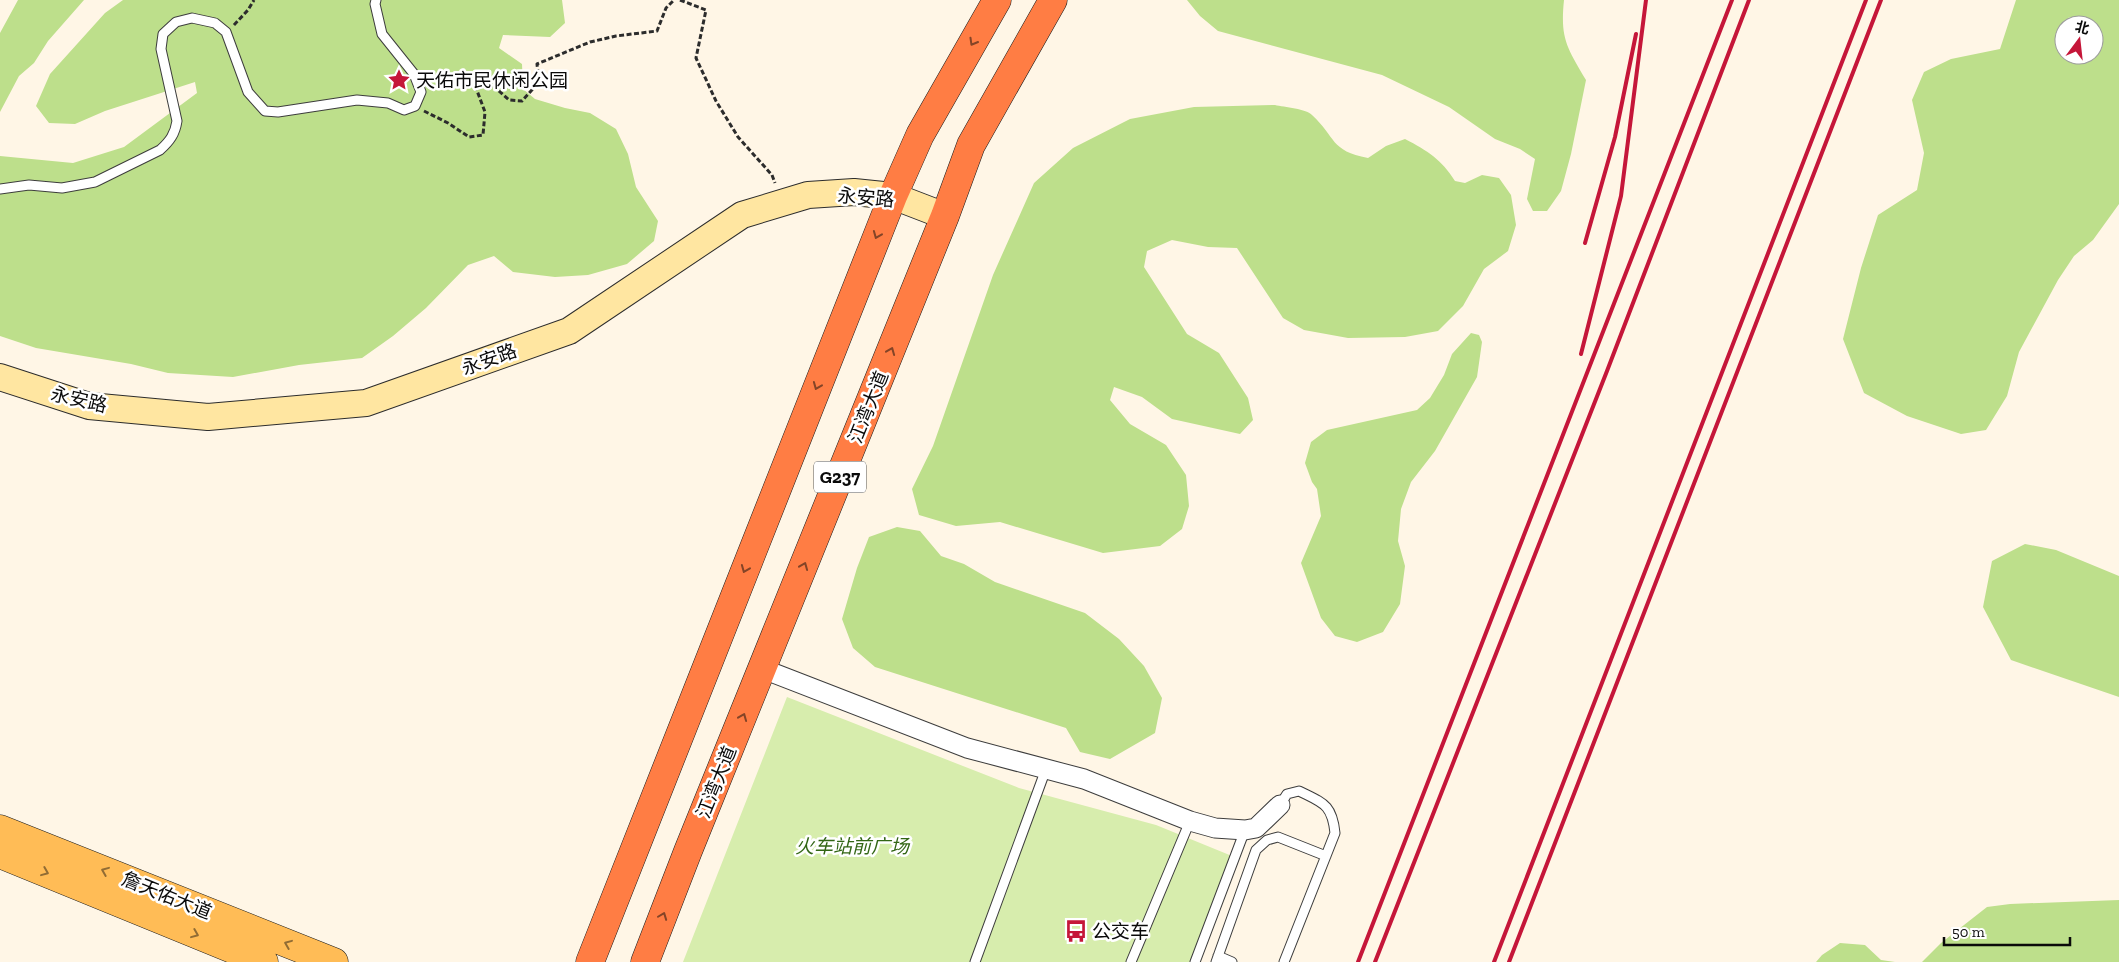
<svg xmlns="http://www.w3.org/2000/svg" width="2119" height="962" font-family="'Zilla Slab','Noto Sans SC',serif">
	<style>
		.green { fill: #d7edad }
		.forest { fill: #bddf8b; fill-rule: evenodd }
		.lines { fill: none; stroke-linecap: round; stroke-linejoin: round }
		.lane-casing { stroke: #3d3d3d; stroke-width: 11 }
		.street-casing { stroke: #3d3d3d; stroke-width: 21 }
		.secondary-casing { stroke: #2c2c2c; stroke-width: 28 }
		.primary-casing { stroke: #1b1b1b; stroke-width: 29 }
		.highway-casing { stroke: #1b1b1b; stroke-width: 29 }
		.path { stroke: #2c2c2c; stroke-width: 3; stroke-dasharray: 5 2.5; stroke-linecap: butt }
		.lane { stroke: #fff; stroke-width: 9 }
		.street { stroke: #fff; stroke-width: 19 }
		.secondary { stroke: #ffe6a1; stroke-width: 26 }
		.primary { stroke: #ffbc56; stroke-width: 28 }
		.highway { stroke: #ff7d44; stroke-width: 28 }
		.rail { stroke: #c51639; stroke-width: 4 }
		.oneway { stroke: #844427 }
		.oneway2 { stroke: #916c34 }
		.labels { text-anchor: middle; stroke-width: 5; stroke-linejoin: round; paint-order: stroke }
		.shield { fill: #fff; stroke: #545454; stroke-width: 1 }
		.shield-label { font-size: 18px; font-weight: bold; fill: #0a0a0a }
		.poi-label { font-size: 19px; fill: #0a0a0a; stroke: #fff; text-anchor: start }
		.street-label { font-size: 19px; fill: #0a0a0a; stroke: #fff }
		.park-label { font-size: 19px; font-style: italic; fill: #326615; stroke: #fff }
	</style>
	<rect width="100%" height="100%" fill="#fff6e6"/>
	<path class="green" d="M787,697l232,91 137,37 76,31 -41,106h-508z"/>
	<path class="forest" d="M18,0h66l-36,41 -14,22 -15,13 -19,36v-79z
		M123,0h439l3,23 -15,14 -47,-2 -4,13 23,16 1,25 12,10 30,9 25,5 26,16 12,25 8,33 22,34 -4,20 -27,23 -39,11 -33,2 -42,-5 -19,-16 -26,9 -42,43 -33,28 -31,22 -63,7 -66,12 -65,-4 -37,-9 -95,-16 -36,-12v-180l73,7 51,-16 73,-54 -2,-11 -90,29 -30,13 -26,-1 -13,-17 14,-32 55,-61z
		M1187,0h377c-4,39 3,47 22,80l-15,74 -10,37 -14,20h-14l-6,-12 8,-40 -15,-10 -25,-10 -46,-32 -67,-32 -164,-44 -18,-15z
		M2016,0h103v204l-26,36 -19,16 -16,24 -39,72 -12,44 -21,34 -25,4 -54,-18 -43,-23 -21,-54 18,-71 17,-53 39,-25 7,-37 -12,-53 12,-28 27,-13 49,-10zM2064,25h30v30h-30z
		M1275,105c9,2 32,4 37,10 24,22 18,36 56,43l18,-12 19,-7c23,12 36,20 50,42l10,2 17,-8 17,3 12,17 5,30 -8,26 -24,18 -21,37 -25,25 -33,6 -57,1 -44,-8 -21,-12 -46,-70 -29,-1 -36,-7 -25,11 -3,16 43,67 32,19 29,45 5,22 -13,14 -68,-15 -30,-22 -28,-10 -4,13 20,24 36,21 20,30 3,31 -7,23 -22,17 -57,7 -103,-31 -44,4 -37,-11 -7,-26 21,-43 60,-171 41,-92 39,-35 57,-29 64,-12z
		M1471,333l8,2 3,7 -5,35 -42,74 -24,31 -10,27 -3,32 7,25 -5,38 -17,28 -26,10 -22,-6 -14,-18 -20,-55 20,-47 -4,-27 -5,-7 -7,-19 6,-21 16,-12 90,-20 13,-12 14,-23 8,-21z
		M897,527l23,4 21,25 23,8 31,18 90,31 34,26 25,27 18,32 -7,35 -45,26 -30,-7 -14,-24 -191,-61 -22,-19 -11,-29 15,-51 12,-31z
		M2025,544l31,6 63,26v121l-108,-37 -28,-53 9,-46z
		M2119,900v62h-197l19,-19 46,-36 23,-3z
		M1840,943l25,2 16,15 14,2h-79l6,-7z"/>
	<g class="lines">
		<defs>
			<path id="lane" d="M0,189l29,-4 33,3 33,-6 65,-32c10,-9 15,-16 17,-29l-16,-72 2,-15 13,-12 16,-4 23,5 11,9 22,60 17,19 13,1 79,-12 31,3 16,7 11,-4 6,-14 -7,-18 -32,-40 -7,-30 1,-4
				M1280,805l7,-11 12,-3c24,12 33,13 36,42l-51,129
				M1218,956l14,6
				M975,962l71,-193
				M1131,962l59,-141
				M1195,962l50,-132
				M1216,962l40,-112 11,-10 11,-3 48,19"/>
			<path id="street" d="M763,669l204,79 117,31 106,42 25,7 30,2 11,-2 24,-23"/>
			<path id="secondary" d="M0,377l89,29 119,11 158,-14 203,-72 173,-116 66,-20 46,-3 39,4 52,20"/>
			<path id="primary" d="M0,829l334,133
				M0,854l264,108"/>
			<path id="highway" d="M590,962l303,-766 27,-61 77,-135
				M645,962l43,-111 257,-635 26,-71 82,-145"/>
		</defs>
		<use href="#lane" class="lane-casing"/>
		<use href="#street" class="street-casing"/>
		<use href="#secondary" class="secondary-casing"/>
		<use href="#primary" class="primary-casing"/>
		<use href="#highway" class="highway-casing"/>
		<path class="path" d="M680,0l26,10 -10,48 20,43 22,36 34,38 3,8
			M234,25l14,-15 6,-10
			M424,111l24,12 21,14 14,-2 2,-23 -9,-24 13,-6 20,18 13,1 17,-19 -2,-18 53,-22 26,-6 41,-5 9,-23 8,-8"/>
		<use href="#lane" class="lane"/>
		<use href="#street" class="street"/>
		<use href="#secondary" class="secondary"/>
		<use href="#primary" class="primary"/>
		<use href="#highway" class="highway"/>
		<path class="rail" d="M1585,243l30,-106 21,-103
			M1581,354l40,-158 25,-196
			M1358,962l374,-962
			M1375,962l232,-591 142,-371
			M1494,962l372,-962
			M1509,962l372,-962"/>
	</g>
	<defs><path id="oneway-chevron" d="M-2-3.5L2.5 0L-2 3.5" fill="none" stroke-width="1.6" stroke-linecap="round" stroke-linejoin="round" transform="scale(1.25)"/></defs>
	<g class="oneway">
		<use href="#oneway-chevron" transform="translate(973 42) rotate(120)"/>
		<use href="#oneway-chevron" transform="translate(877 235) rotate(112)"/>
		<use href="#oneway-chevron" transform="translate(891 351) rotate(-68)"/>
		<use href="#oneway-chevron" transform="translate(817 386) rotate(112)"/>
		<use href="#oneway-chevron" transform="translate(804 566) rotate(-68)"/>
		<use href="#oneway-chevron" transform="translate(745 569) rotate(112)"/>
		<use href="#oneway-chevron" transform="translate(743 717) rotate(-68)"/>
		<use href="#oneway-chevron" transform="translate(663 916) rotate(-69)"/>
	</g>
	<g class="oneway2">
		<use href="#oneway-chevron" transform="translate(105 871) rotate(-158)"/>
		<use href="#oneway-chevron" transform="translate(45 872) rotate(22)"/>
		<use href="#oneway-chevron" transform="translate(195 934) rotate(22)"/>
		<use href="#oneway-chevron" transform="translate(288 944) rotate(-158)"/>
	</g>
	<defs>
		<symbol id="sight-bare" viewBox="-9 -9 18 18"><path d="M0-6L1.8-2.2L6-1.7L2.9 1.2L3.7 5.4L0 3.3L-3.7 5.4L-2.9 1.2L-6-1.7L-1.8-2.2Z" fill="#c51639" stroke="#fff" stroke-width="2.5" paint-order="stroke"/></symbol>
		<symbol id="bus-bare" viewBox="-9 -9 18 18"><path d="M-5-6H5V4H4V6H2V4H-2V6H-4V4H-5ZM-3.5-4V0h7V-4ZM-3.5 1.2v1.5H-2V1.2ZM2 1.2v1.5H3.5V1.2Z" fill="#c51639" stroke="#fff" stroke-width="2.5" paint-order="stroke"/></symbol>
	</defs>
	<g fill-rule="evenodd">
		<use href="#sight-bare" x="383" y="64" width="32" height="32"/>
		<use href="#bus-bare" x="1060" y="915" width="32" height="32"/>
	</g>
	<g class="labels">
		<rect class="shield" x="814" y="461.5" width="52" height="31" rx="4"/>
		<g class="shield-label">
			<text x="840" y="483">G237</text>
		</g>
		<g class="poi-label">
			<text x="416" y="87">天佑市民休闲公园</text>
			<text x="1092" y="938">公交车</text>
		</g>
		<g class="street-label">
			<text transform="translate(866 197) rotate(5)" y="7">永安路</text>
			<text transform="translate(489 359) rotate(-20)" y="7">永安路</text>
			<text transform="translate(79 399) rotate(13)" y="7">永安路</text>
			<text transform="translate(868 407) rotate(-68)" y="7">江湾大道</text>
			<text transform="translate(716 782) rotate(-68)" y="7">江湾大道</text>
			<text transform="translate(167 895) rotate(22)" y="7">詹天佑大道</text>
		</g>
		<g class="park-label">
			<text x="852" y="853">火车站前广场</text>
		</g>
	</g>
	<g transform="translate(2079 40) rotate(15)"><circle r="24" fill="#ffffff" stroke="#9d9d9d"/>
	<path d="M0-4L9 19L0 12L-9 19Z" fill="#c51639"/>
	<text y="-8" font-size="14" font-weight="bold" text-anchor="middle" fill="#0a0a0a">北</text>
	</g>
	<path d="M1944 937v8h126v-8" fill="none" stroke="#0a0a0a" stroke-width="2.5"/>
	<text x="1952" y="937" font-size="15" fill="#0a0a0a" stroke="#ffffff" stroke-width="4" paint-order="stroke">50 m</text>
</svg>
